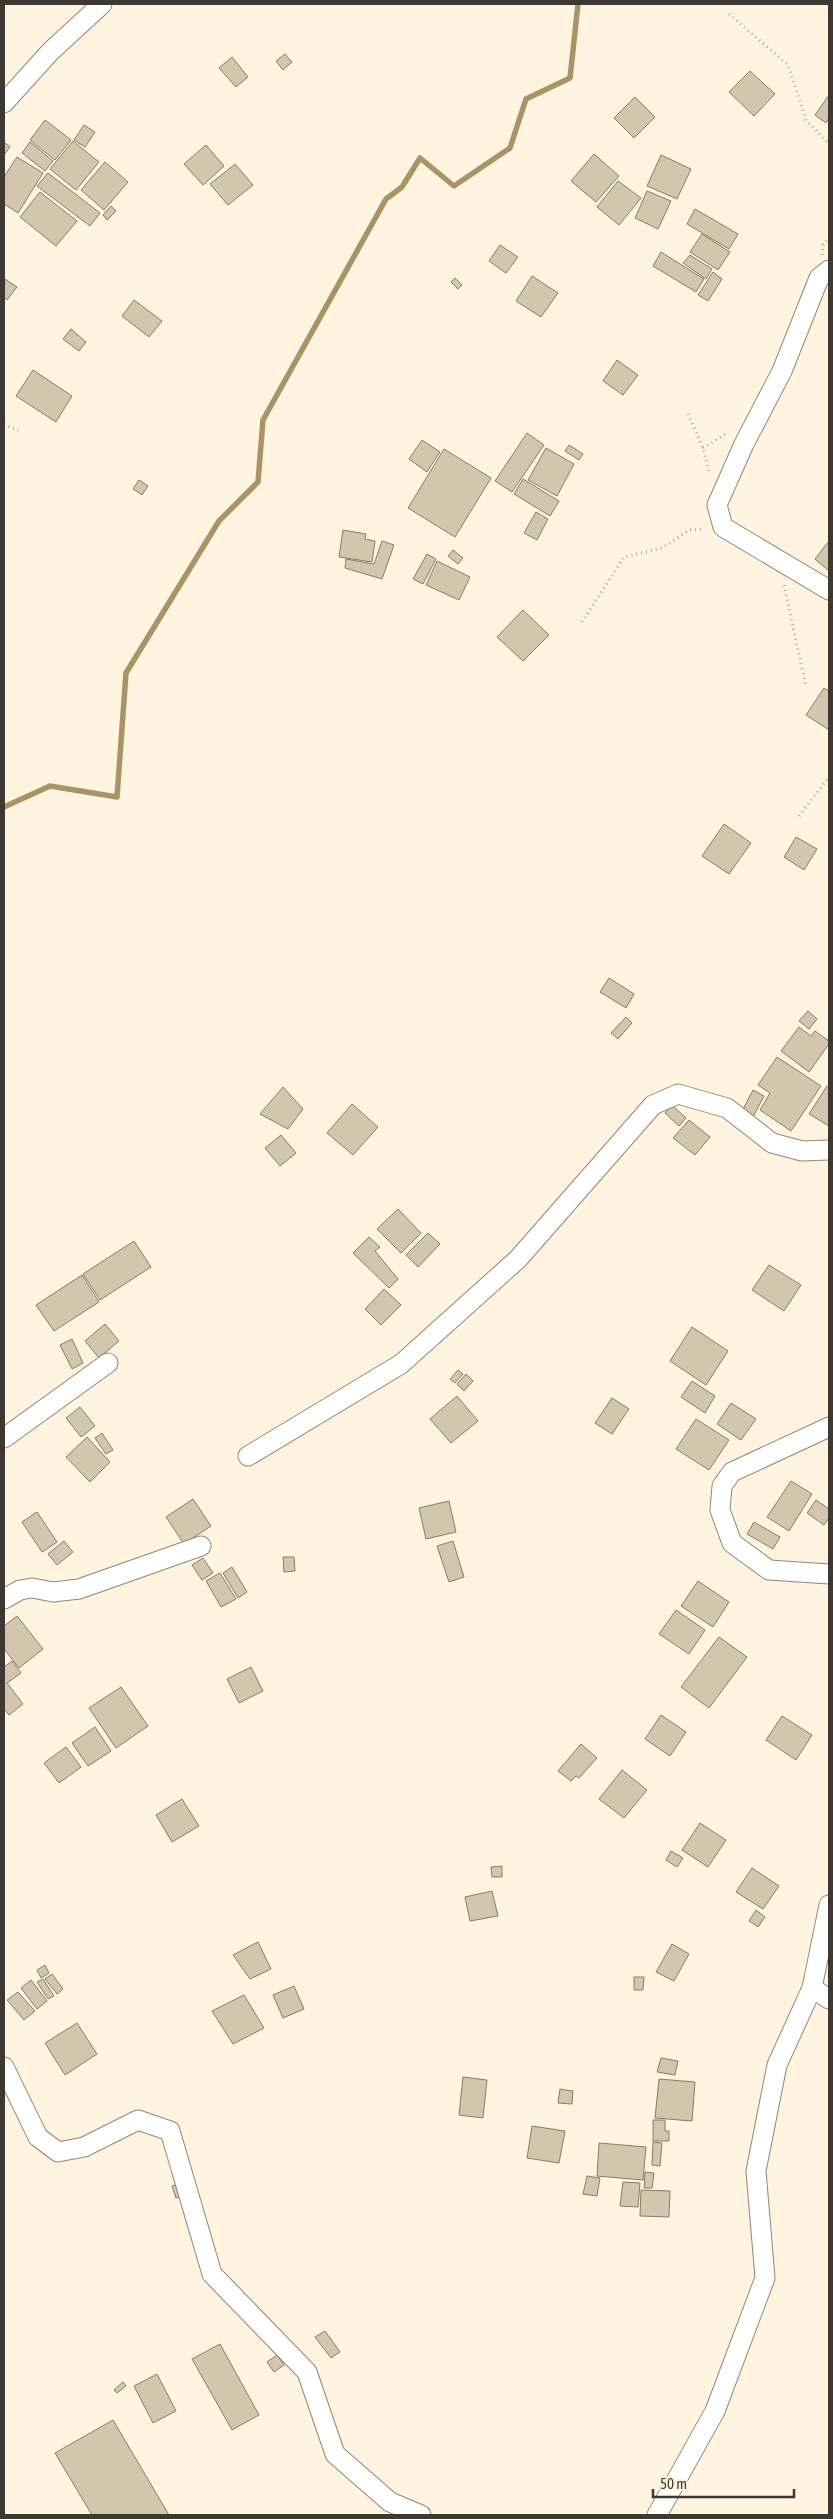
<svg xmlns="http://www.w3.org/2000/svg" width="833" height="2519" font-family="'Asap Condensed',sans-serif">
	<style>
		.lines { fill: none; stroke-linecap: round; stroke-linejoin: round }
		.stream { stroke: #ab9365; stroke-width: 5.5 }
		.building { fill: #d3c6af; stroke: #877c66 }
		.minor-casing { stroke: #938771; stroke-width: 21 }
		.path { stroke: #afa798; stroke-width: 3; stroke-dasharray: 1 4; stroke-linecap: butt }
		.minor { stroke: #fff; stroke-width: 19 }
	</style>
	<rect width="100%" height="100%" fill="#fef4e0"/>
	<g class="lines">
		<path class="stream" d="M4,807l46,-21 67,11 9,-124 93,-152 39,-39 5,-62 123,-221 16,-12 18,-29 34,28 56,-38 16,-49 44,-21 8,-74"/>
	</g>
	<path class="building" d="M285,54l7,8 -9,8 -7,-9z
		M232,57l16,20 -12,10 -17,-19z
		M750,71l25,23 -21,22 -25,-24z
		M829,95v23l-3,5 -11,-8z
		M635,97l20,20 -21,21 -20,-20z
		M45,120l26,20 -16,20 -25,-20z
		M84,125l11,7 -10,15 -11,-7z
		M73,141l26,21 -23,28 -26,-21z
		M4,142l6,5 -6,8z
		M30,142l23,19 -8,10 -23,-18z
		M206,145l18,21 -21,19 -19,-21z
		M594,154l25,22 -23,26 -25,-21z
		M661,155l30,14 -14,30 -30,-13z
		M17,157l26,16 -25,40 -14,-9v-27z
		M105,162l23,20 -24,28 -23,-20z
		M235,164l18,21 -25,20 -18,-21z
		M48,173l52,40 -10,13 -53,-40z
		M618,181l23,17 -22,27 -22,-18z
		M647,191l24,10 -13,28 -23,-11z
		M40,192l37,29 -21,25 -36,-29z
		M111,206l5,5 -9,9 -4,-5z
		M695,209l43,25 -9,15 -42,-25z
		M702,234l28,18 -12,18 -28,-18z
		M500,245l18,12 -12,16 -17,-12z
		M661,252l43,27 -8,13 -43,-26z
		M690,255l22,14 -6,10 -23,-16z
		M713,272l9,7 -14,22 -10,-6z
		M532,276l26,17 -17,24 -25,-16z
		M455,278l7,7 -4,4 -7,-7z
		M5,279l12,8 -10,13 -3,-3z
		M134,300l28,21 -13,16 -27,-21z
		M71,329l15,13 -7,9 -16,-12z
		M617,360l21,15 -15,20 -20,-14z
		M33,370l39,26 -16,26 -40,-26z
		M527,433l17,12 -32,47 -17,-11z
		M422,440l18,12 -13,20 -18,-13z
		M569,445l14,9 -4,6 -14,-9z
		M546,448l28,16 -17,32 -29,-16z
		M444,449l47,29 -36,59 -47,-29z
		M523,479l36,22 -9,15 -36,-22z
		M139,480l9,6 -6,9 -9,-6z
		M536,512l12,7 -11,21 -13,-7z
		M343,530l23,4 -1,5 10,2 -3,21 -33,-5z
		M382,541l12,4 -12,34 -37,-11 1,-9 28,5z
		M829,541v30l-14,-12z
		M453,550l10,8 -5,6 -10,-8z
		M427,554l9,5 -13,25 -10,-5z
		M437,561l33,16 -11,23 -33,-15z
		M523,610l26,25 -26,26 -26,-24z
		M824,688l5,3v39l-23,-15z
		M724,824l27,19 -22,31 -27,-18z
		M796,837l21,12 -13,21 -20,-13z
		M609,978l25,16 -8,14 -26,-16z
		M808,1011l9,8 -8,10 -10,-8z
		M626,1017l6,6 -14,16 -7,-6z
		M799,1027l12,9 4,-5 14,10v3l-20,28 -28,-21z
		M777,1057l44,29 -30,45 -31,-21 10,-17 -12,-8z
		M827,1086l2,1v39l-20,-12z
		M283,1087l20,22 -15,20 -28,-15z
		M753,1090l11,6 -12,23 -11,-6z
		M352,1104l26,23 -25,28 -26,-22z
		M672,1105l14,13 -7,8 -14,-13z
		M689,1120l21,17 -15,18 -22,-17z
		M281,1135l15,18 -16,13 -15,-18z
		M398,1209l23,24 -20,20 -24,-24z
		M428,1233l12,11 -22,23 -12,-12z
		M369,1237l11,10 -5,4 23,28 -9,9 -36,-35z
		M134,1241l17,26 -51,33 -17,-26z
		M769,1265l32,20 -17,26 -32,-21z
		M82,1275l17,27 -45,29 -18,-26z
		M384,1289l17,16 -20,20 -16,-16z
		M105,1324l14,17 -20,17 -14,-17z
		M692,1327l36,24 -22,34 -36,-24z
		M72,1339l11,24 -11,6 -12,-24z
		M458,1370l5,4 -8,9 -5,-4z
		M466,1374l7,7 -9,10 -7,-7z
		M692,1381l23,15 -10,17 -24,-16z
		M457,1396l21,25 -27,22 -21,-24z
		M612,1398l17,11 -17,25 -17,-11z
		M731,1403l25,16 -15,21 -24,-16z
		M80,1407l15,19 -14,11 -15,-19z
		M696,1419l33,21 -20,30 -33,-21z
		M102,1433l11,17 -7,4 -11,-16z
		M87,1437l23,25 -20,20 -24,-25z
		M791,1481l21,13 -23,37 -22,-14z
		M193,1499l18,27 -27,18 -18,-27z
		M816,1500l13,9v9l-5,7 -17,-12z
		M449,1501l7,31 -30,7 -7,-31z
		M37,1512l20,30 -15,10 -20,-30z
		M754,1522l26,15 -7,12 -26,-15z
		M64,1541l9,11 -16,13 -9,-11z
		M453,1541l11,36 -15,5 -12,-36z
		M283,1557h11l1,14 -11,1z
		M203,1558l10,15 -11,7 -10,-15z
		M232,1567l15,25 -9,6 -15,-25z
		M220,1573l16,26 -15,8 -15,-26z
		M698,1581l31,21 -16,25 -32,-21z
		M676,1610l29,20 -16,24 -30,-20z
		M17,1616l26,33 -24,19 -15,-19v-23z
		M719,1637l28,20 -38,51 -28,-21z
		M12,1661l9,12 -14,10 16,21 -14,11 -5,-6v-42z
		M251,1667l12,24 -24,12 -12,-24z
		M121,1687l27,39 -32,22 -27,-40z
		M661,1715l25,17 -16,24 -25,-17z
		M782,1716l30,19 -16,25 -30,-20z
		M95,1727l16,24 -23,15 -16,-23z
		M581,1744l16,14 -18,20 -3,-2 -5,5 -13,-10z
		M66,1747l15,20 -22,16 -15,-20z
		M622,1770l25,20 -23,28 -25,-19z
		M182,1799l17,27 -27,16 -16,-27z
		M700,1823l26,17 -18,27 -26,-17z
		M671,1851l12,7 -6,9 -11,-7z
		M502,1866v11h-10l-1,-10z
		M752,1868l27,18 -16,23 -27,-17z
		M492,1891l6,25 -28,5 -5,-24z
		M756,1910l9,7 -7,10 -9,-6z
		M258,1942l13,27 -21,10 -17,-24z
		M672,1944l17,10 -15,27 -18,-9z
		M45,1965l4,8 -8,5 -4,-8z
		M52,1974l11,15 -6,5 -12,-15z
		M634,1977h10l-1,13h-9z
		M43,1979l11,17 -6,3 -11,-17z
		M31,1980l16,21 -10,8 -16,-21z
		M294,1986l10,23 -21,9 -10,-23z
		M18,1992l17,19 -11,9 -17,-20z
		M244,1995l20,33 -31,16 -21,-33z
		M77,2023l20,31 -32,21 -20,-32z
		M661,2058l17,3 -3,14 -18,-3z
		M463,2077l24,3 -4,38 -24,-3z
		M659,2079l36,3 -3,39 -37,-3z
		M560,2089l13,2 -1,13 -14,-1z
		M653,2120h12v11h4v10h-16z
		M532,2126l33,5 -6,32 -32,-5z
		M653,2142l9,1 -2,23 -8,-1z
		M599,2143l47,4 -3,33 -46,-4z
		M645,2172l9,1 -2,15h-8z
		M587,2176l13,2 -3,18 -14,-2z
		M186,2181l4,13 -14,4 -4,-12z
		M623,2182l17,1 -2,24 -18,-1z
		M641,2190l29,1 -1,26 -29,-1z
		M325,2331l15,21 -9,6 -16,-21z
		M220,2344l39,71 -27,15 -40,-71z
		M277,2355l7,10 -10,7 -7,-10z
		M157,2374l19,37 -23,12 -19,-37z
		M123,2382l3,4 -9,7 -3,-3z
		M113,2420l56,95h-77l-37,-62z"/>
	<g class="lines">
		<defs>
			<path id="minor" d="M4,103l46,-51 52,-48
				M829,270l-10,8 -37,93 -38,73 -27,61 6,22 106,63
				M829,1427l-97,45 -10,14 -2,24 12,33 37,27 60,4
				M4,1438l104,-75
				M248,1456l153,-92 117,-105 135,-154 25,-11 49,14 45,35 30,8 27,-1
				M4,1599l16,-9 12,-2 21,4 26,-3 122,-43
				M812,1988l17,11
				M4,2067l34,70 20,15 26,-5 54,-27 32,11 42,143 95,98 28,82 55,48 31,13
				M657,2515l58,-104 50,-133 -9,-107 21,-106 35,-77 17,-83"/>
		</defs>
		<use href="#minor" class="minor-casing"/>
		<path class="path" d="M729,14l59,51 18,55 23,24
			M822,255l1,-10 6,-8
			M688,414l15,34 7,27
			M4,424l14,7
			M703,448l24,-15
			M784,585l22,102
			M582,622l42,-65 38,-9 27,-18 16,-1
			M799,816l30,-39"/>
		<use href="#minor" class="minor"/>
	</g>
	<rect width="833" height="2519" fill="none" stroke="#3e3930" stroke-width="10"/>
	<path d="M653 2489v8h141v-8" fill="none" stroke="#3e3930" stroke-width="2.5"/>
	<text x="660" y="2489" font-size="15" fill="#3e3930" stroke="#fef4e0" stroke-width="4" paint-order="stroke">50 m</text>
</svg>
